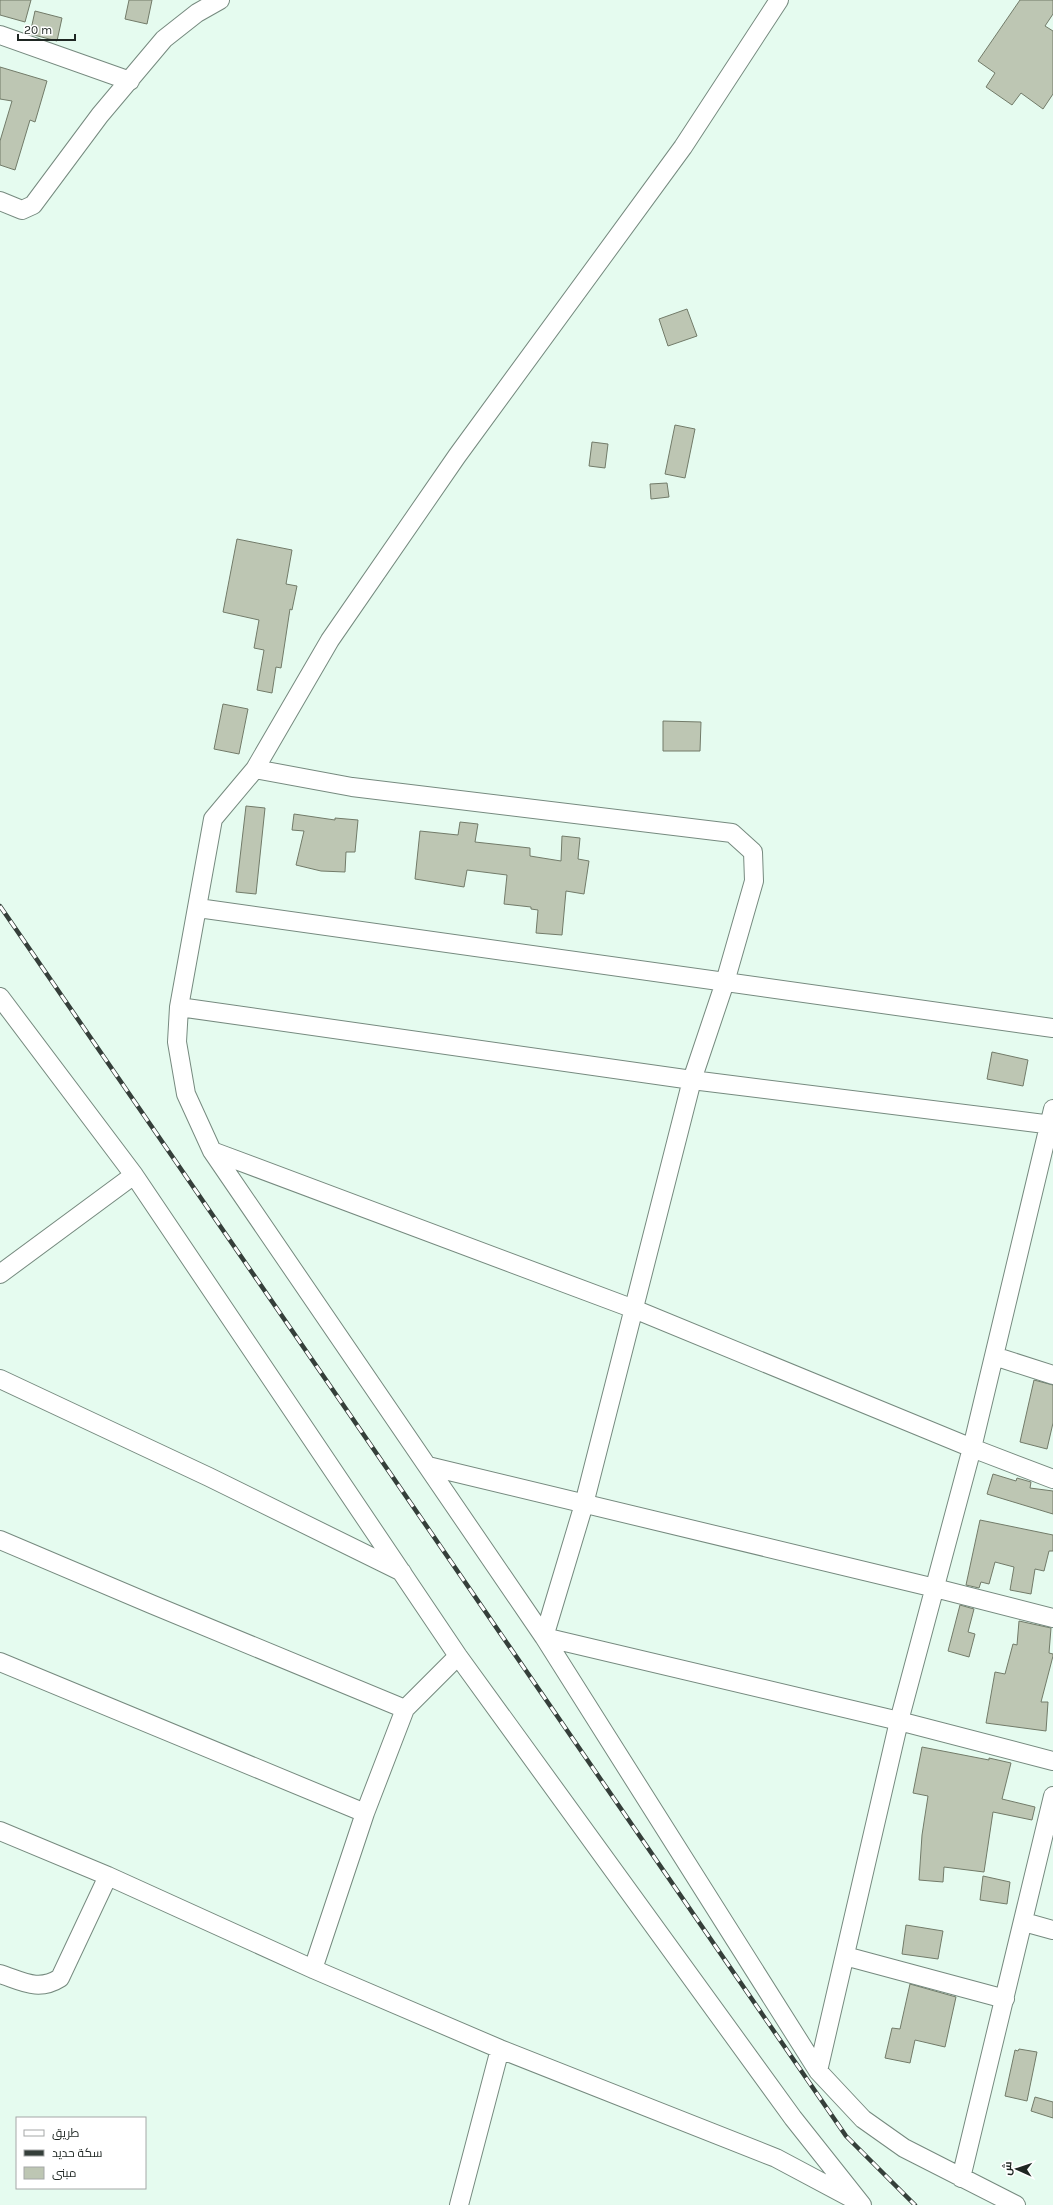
<svg xmlns="http://www.w3.org/2000/svg" width="1053" height="2205" font-family="Karla,Cairo,sans-serif">
	<style>
		.building { fill: #bdc6b3; stroke: #727b69 }
		.lines { fill: none; stroke-linecap: round; stroke-linejoin: round }
		.minor-casing { stroke: #768a7f; stroke-width: 20 }
		.minor { stroke: #fff; stroke-width: 18 }
		.rail-casing { stroke: #353f3a; stroke-width: 4.5 }
		.rail { stroke: #fff; stroke-width: 3; stroke-dasharray: 9; stroke-linecap: butt }
	</style>
	<rect width="100%" height="100%" fill="#e5fbef"/>
	<path class="building" d="M0,0h31l-6,22 -25,-7z
		M129,0h23l-5,24 -22,-5z
		M1020,0h33v14l-8,12 8,5v63l-10,15 -22,-16 -9,12 -26,-18 9,-14 -17,-12z
		M35,11l27,7 -5,23 -27,-7z
		M0,67l47,14 -12,41 -5,-2 -15,50 -15,-5v-24l12,-40 -12,-2z
		M687,309l10,27 -29,10 -9,-27z
		M675,425l20,4 -10,49 -20,-4z
		M592,442l16,2 -3,24 -16,-2z
		M667,483l2,14 -18,2 -1,-15z
		M237,539l55,11 -6,34 11,2 -5,24 -2,-1 -9,59 -5,-1 -4,26 -15,-3 7,-40 -10,-2 5,-28 -36,-8z
		M223,704l25,5 -9,45 -25,-5z
		M663,721l38,1 -1,29h-37z
		M246,806l19,2 -9,86 -20,-2z
		M294,814l41,6v-2l23,2 -3,32h-9l-1,20 -24,-1 -25,-6 8,-34 -12,-1z
		M460,822l18,2 -3,18 55,6v8l31,5 1,-25 18,2 -2,21 11,2 -5,33 -18,-3 -4,44 -26,-2 2,-23 -7,-1v-2l-27,-3 3,-29 -40,-5 -3,17 -49,-8 5,-48 38,4z
		M992,1052l36,8 -5,26 -36,-7z
		M1034,1380l19,5v38l-6,26 -27,-7z
		M993,1474l23,7 1,-3 14,4 -1,6 23,3v23l-66,-20z
		M980,1520l73,15v16h-4l-5,20 -9,-2 -4,25 -21,-4 4,-23 -19,-5 -6,22 -8,-2 -2,6 -13,-3z
		M960,1605l14,4 -6,23 7,2 -6,23 -21,-6z
		M1019,1621l32,7 -2,25 4,1v2l-12,46h7l-2,29 -60,-8 9,-51 10,2 8,-30 4,1z
		M922,1747l67,13v-2l22,5 -9,36 33,8 -3,13 -39,-8 -9,60 -40,-5 -1,15 -24,-2 3,-45 6,-39 -15,-3z
		M983,1876l27,6 -3,22 -27,-4z
		M906,1925l37,6 -5,28 -36,-5z
		M910,1984l46,13 -11,50 -30,-7 -5,23 -25,-5 7,-30 8,1z
		M1019,2049l18,3 -10,49 -22,-5 10,-46 3,1z
		M1035,2097l18,5v16l-22,-7z"/>
	<g class="lines">
		<defs>
			<path id="minor" d="M779,0l-96,147 -226,309 -127,184 -75,129 -42,50 -34,188 -2,35 9,52 26,57 332,486 274,434 45,48 41,29 112,57
				M0,35l130,46
				M0,201l22,9 11,-5 67,-90 64,-76 33,-26 23,-13
				M255,769l97,18 380,46 21,19 1,29 -29,101 -33,98 -108,424 -40,133 355,84 154,40
				M198,908l855,120
				M0,997l134,178 324,481 335,462 69,87
				M179,1007l513,73 361,45
				M212,1151l422,158 338,139 81,31
				M0,1274l134,-99
				M994,1356l59,19
				M0,1379l209,98 193,95
				M428,1466l507,122 118,30
				M0,1540l151,64 254,105
				M0,1662l365,151
				M0,1831l108,45 205,93 187,80 276,109 77,41
				M1024,1922l29,8
				M845,1956l160,43
				M313,1969l52,-156 40,-104 53,-53
				M0,1974c22,7 38,18 60,4l48,-102
				M818,2071l81,-350 73,-273 81,-339
				M961,2178l92,-382
				M459,2205l41,-156"/>
		</defs>
		<use href="#minor" class="minor-casing"/>
		<use href="#minor" class="minor"/>
		<defs>
			<path id="rail" d="M0,906l846,1230 69,69"/>
		</defs>
		<use href="#rail" class="rail-casing"/>
		<use href="#rail" class="rail"/>
	</g>
	<rect x="16" y="2117" width="130" height="72" fill="#ffffff" stroke="#a5a8a7"/>
	<rect x="24" y="2130" width="20" height="6" fill="#ffffff" stroke="#a5a8a7"/>
	<text x="52" y="2137" font-size="12" fill="#1e2622">طريق</text>
	<rect x="24" y="2150" width="20" height="6" fill="#353f3a" stroke="#a5a8a7"/>
	<text x="52" y="2157" font-size="12" fill="#1e2622">سكة حديد</text>
	<rect x="24" y="2167" width="20" height="12" fill="#bdc6b3" stroke="#a5a8a7"/>
	<text x="52" y="2177" font-size="12" fill="#1e2622">مبنى</text>
	<g transform="translate(1017 2169) rotate(273)" stroke="#ffffff" stroke-width="3" paint-order="stroke">
	<path d="M0-3L7 15L0 10L-7 15Z" fill="#1e2622"/>
	<text y="-6" font-size="11" font-weight="bold" text-anchor="middle" fill="#1e2622">ش</text>
	</g>
	<path d="M18 34v6h57v-6" fill="none" stroke="#1e2622" stroke-width="2"/>
	<text x="24" y="34" font-size="12" fill="#1e2622" stroke="#ffffff" stroke-width="3" paint-order="stroke">20 m</text>
</svg>
